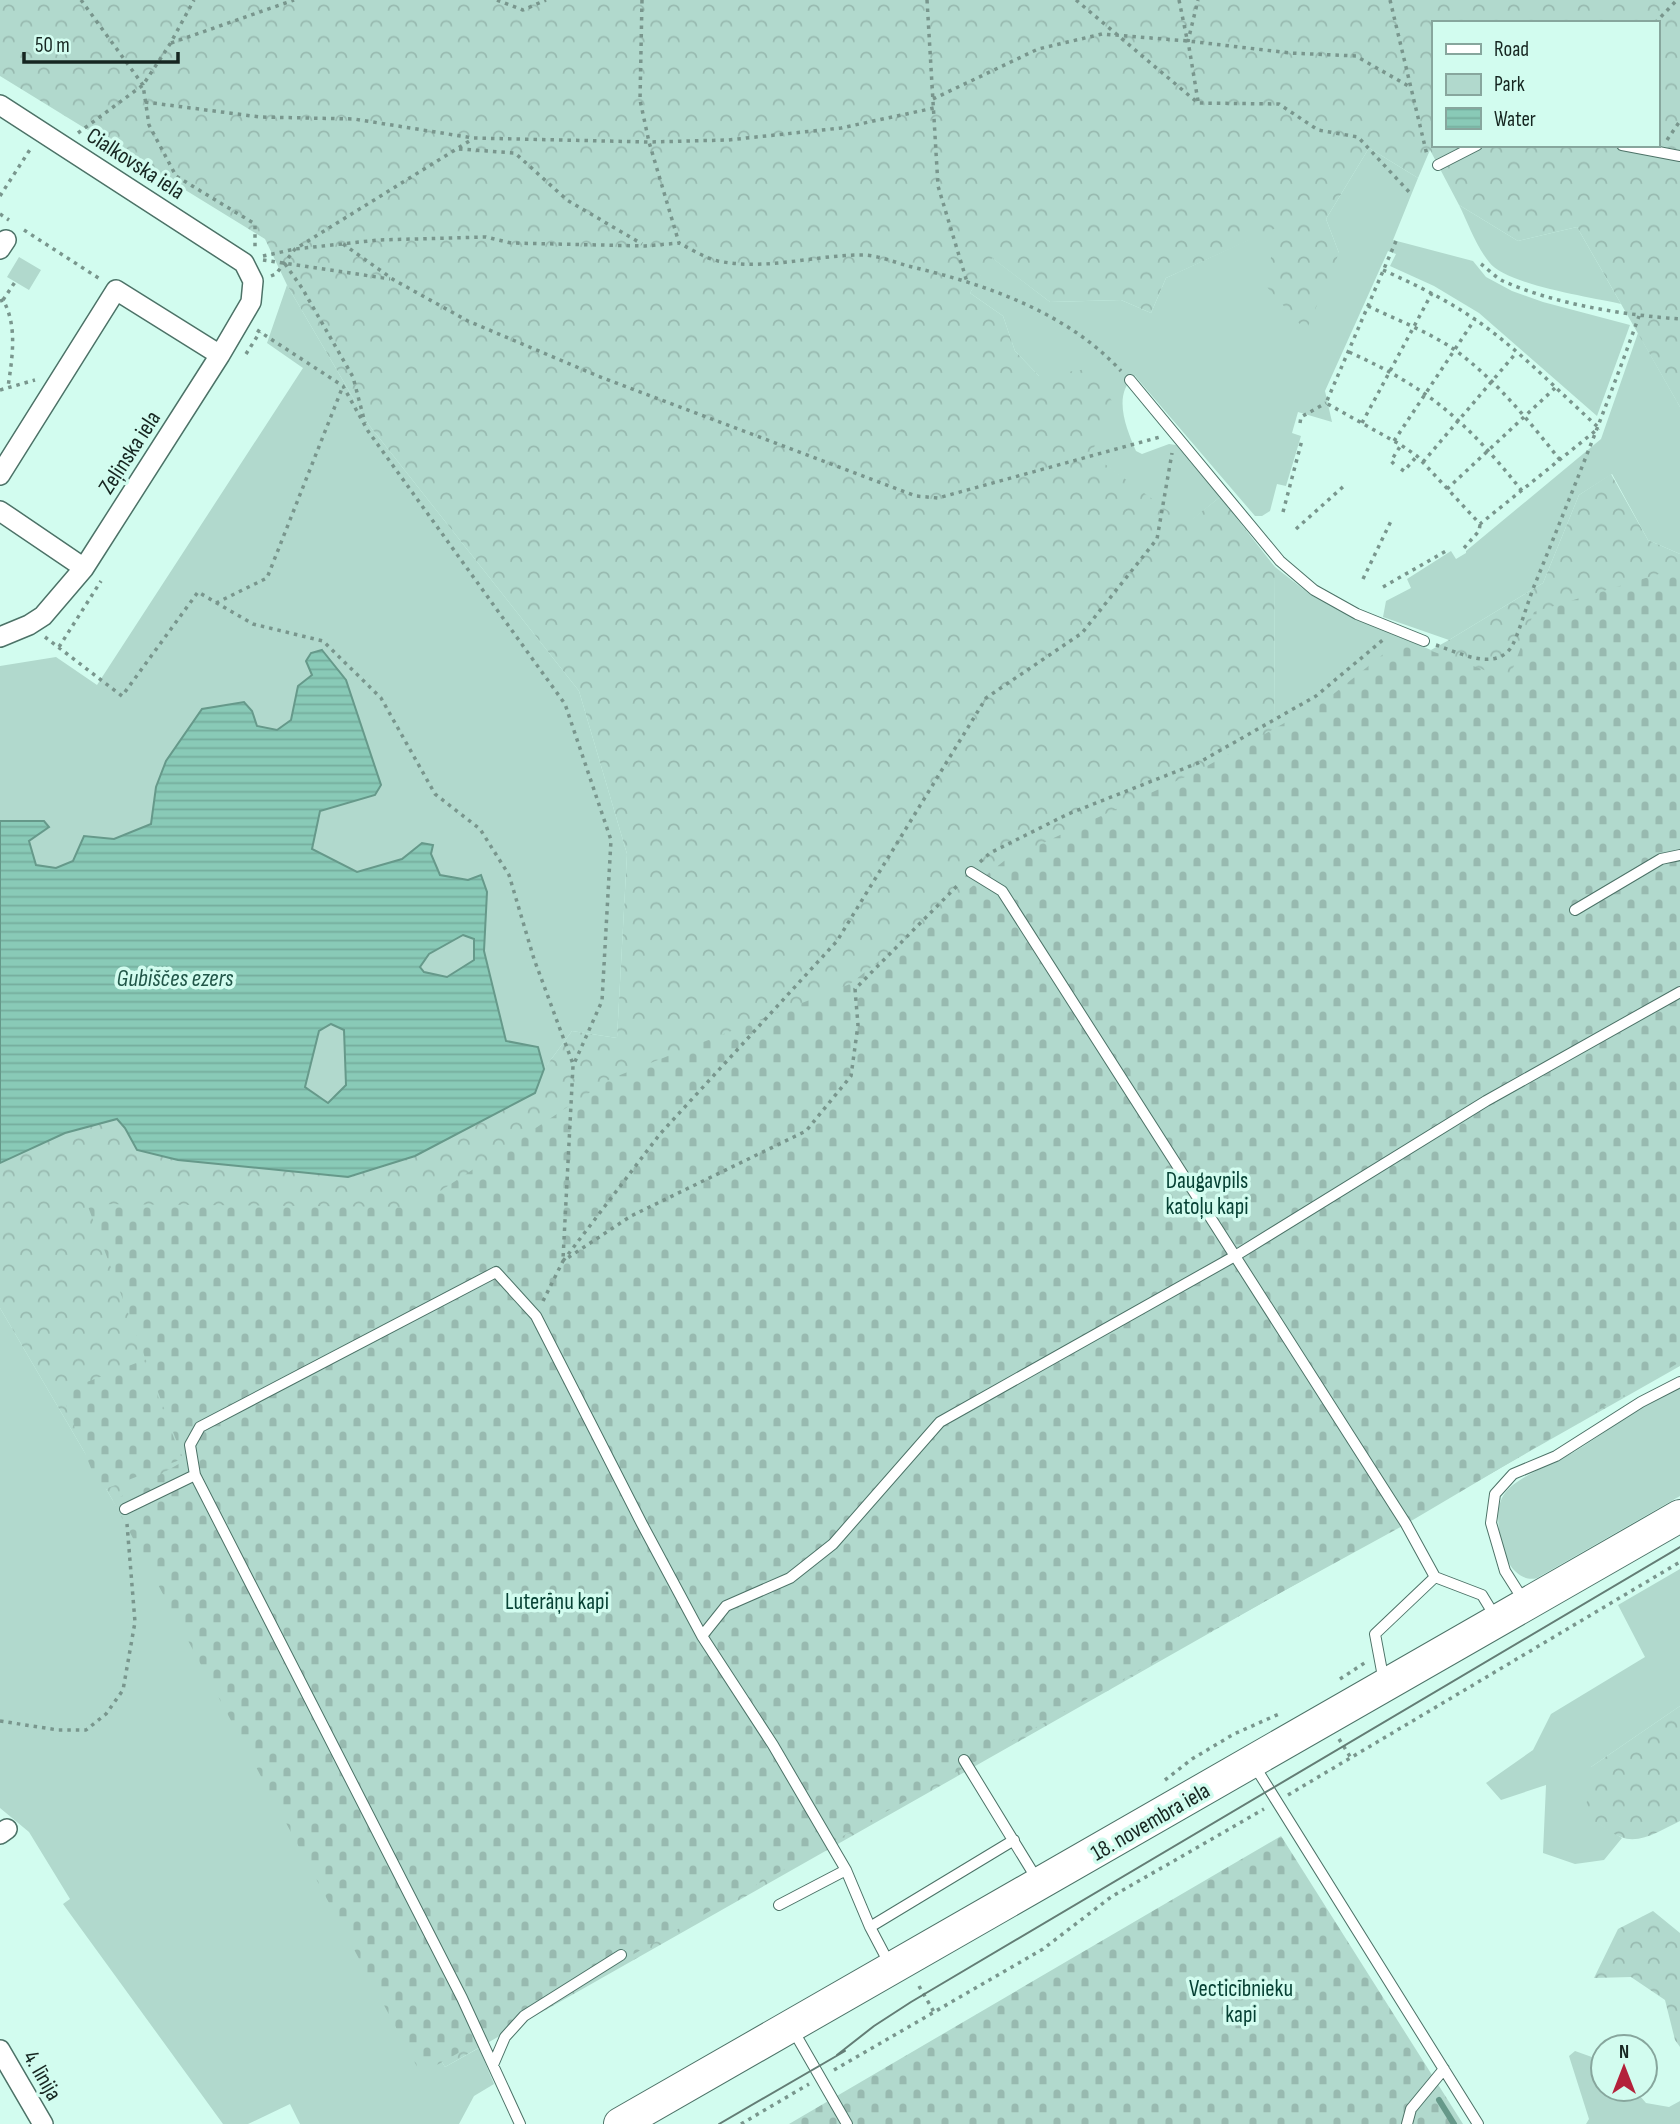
<svg xmlns="http://www.w3.org/2000/svg" width="1680" height="2124" font-family="'Sofia Sans Condensed',sans-serif">
	<style>
		.green { fill: #b1d9cd }
		.forest { fill: url(#forest-crowns); fill-rule: evenodd }
		.cemetery { fill: url(#cemetery-stones) }
		.water { fill: url(#water-rules); stroke: #66998a; stroke-width: 2; fill-rule: evenodd }
		.lines { fill: none; stroke-linecap: round; stroke-linejoin: round }
		.stream { stroke: #66998a; stroke-width: 6 }
		.service-casing { stroke: #4c7267; stroke-width: 12 }
		.minor-casing { stroke: #4c7267; stroke-width: 22 }
		.primary-casing { stroke: #4c7267; stroke-width: 34 }
		.path { stroke: #79968d; stroke-width: 3.5; stroke-dasharray: 3.5 5; stroke-linecap: butt }
		.service { stroke: #fff; stroke-width: 10 }
		.minor { stroke: #fff; stroke-width: 19 }
		.primary { stroke: #fff; stroke-width: 32 }
		.tram { stroke: #637d75; stroke-width: 2 }
		.labels { text-anchor: middle; stroke-width: 7; stroke-linejoin: round; paint-order: stroke }
		.street-label { font-size: 23px; fill: #162621; stroke: #d2fcef }
		.park-label { font-size: 23px; fill: #064134; stroke: #d2fcef }
		.water-label { font-size: 24px; font-style: italic; fill: #215648; stroke: #d2fcef }
	</style>
	<defs>
		<pattern id="forest-crowns" width="20" height="18" patternUnits="userSpaceOnUse" patternTransform="scale(1.75)"><rect width="20" height="18" fill="#b1d9cd"/><path d="M2 6a3 3 0 1 1 6 0M12 15a3 3 0 1 1 6 0" fill="none" stroke="#98bab0"/></pattern>
		<pattern id="cemetery-stones" width="16" height="16" patternUnits="userSpaceOnUse" patternTransform="scale(1.75)"><rect width="16" height="16" fill="#b1d9cd"/><path d="M2 7V4a2 2 0 0 1 4 0v3zM10 15v-3a2 2 0 0 1 4 0v3z" fill="#98bab0"/></pattern>
		<pattern id="water-rules" width="6" height="5" patternUnits="userSpaceOnUse" patternTransform="scale(1.75)"><rect width="6" height="5" fill="#89cab7"/><path d="M0 2.5h6" fill="none" stroke="#76ad9d"/></pattern>
	</defs>
	<rect width="100%" height="100%" fill="#d2fcef"/>
	<path class="green" d="M1369,148l49,30 -25,62 80,21 13,16 26,14 31,11 87,23 -33,91 -118,-103 -45,-27 -44,-20 6,-12 -8,-3 -63,140 7,31 -34,-10 -6,21 9,3 -15,50 -9,-2 -7,27 -8,5h-7l-120,-140c-23,18 -9,52 1,75l6,3 27,-10 7,1 44,52 -34,28 -97,-72 -50,-77 -24,-25 -12,-35 -33,-23 21,-36 59,45 71,-2 30,13 15,-35 110,-51 63,26 -13,-34z
		M1459,205l59,36 59,-14 44,77c-30,-7 -115,-19 -132,-42 -13,-16 -21,-39 -30,-57z
		M19,257l22,13 -12,20 -22,-13z
		M287,285l82,140 210,266 48,163 -10,184 -45,-7 -28,38 -6,-22 -32,-6 -22,-90 3,-59 -6,-17 -13,5 -28,-5 -9,-21 -9,-11 -20,16 -45,13 -45,-23 8,-38 54,-16 -52,-145 -12,3 -4,8 6,14 -14,11 -7,34 -14,10 -20,-4 -5,-15 -50,-2 -36,52 -10,26 -5,37 -37,15 -30,-3 -11,25 -17,7 -20,-3 -7,-24 20,-13 -5,-7h-44v-155l56,-9 41,28 206,-317 -36,-25z
		M1638,333l42,74v147l-32,-14 -36,-66 -33,21 -36,88 -94,57 -66,-23 3,-16 25,-13 -4,-9 44,-28 5,8 10,-6v-2l135,-112z
		M1275,567l36,28 41,22 79,33 -157,87z
		M463,935l11,4v21l-27,17 -23,-5 -4,-5 9,-13z
		M331,1023l13,7 2,55 -18,18 -23,-16 14,-56z
		M0,1308l445,759 34,-19 15,36 -20,12 -15,28h-159l-10,-20 -42,20h-25l-160,-220 7,-5 -41,-67 -29,-24z
		M1680,1388v108l-143,82c-12,4 -25,-7 -29,-17 -8,-18 -16,-51 -3,-68 13,-17 50,-30 69,-41 26,-15 50,-36 76,-50 10,-5 20,-9 30,-14z
		M1680,1569v137l-89,61 5,55 26,16 -18,22 -29,4 -32,-11 3,-68 -45,15 -15,-17 47,-33 18,-36 94,-57 -27,-52z
		M1575,2051l28,10v28h31l12,14 23,4 11,-6v23h-94l3,-5 -20,-63z"/>
	<path class="forest" d="M0,0h1680v407l-103,-180 -59,14 -59,-36 -29,-55 -12,28 -49,-30 -43,71 13,34 -33,78 -40,-45 10,-58 -110,50 -15,35 -30,-13 -71,2 -58,-44 -22,35 33,23 12,35 24,25 49,-7 31,41 -29,43 96,71 34,-27 55,70 -1,170 175,-97 94,-57 36,-88 32,-21 37,66 32,14v812l-1235,701 -445,-759v-145l65,-30 52,-14 8,9 12,22 41,10 170,17 67,-21 120,-63 9,-24 28,-38 45,7 10,-184 -48,-163 -210,-266 -82,-140 -22,-46 -265,-163zM1433,23h224v122h-224z
		M1680,1706v115c-17,8 -40,24 -59,16 -13,-5 -23,-15 -36,-20l6,-50z
		M1653,1911l27,22v114l-5,-7 -10,-40 -34,-23 -37,1 24,-49z"/>
	<path class="cemetery" d="M1672,570l8,3v789l-274,162 -350,192 -635,358 -308,-573 71,-40 -97,-257 329,3 194,-128 240,-95 154,-123 194,-90 128,-71 75,-60 108,39 25,-67z
		M144,1360l38,99 -82,32 -39,-99z
		M1281,1836l182,288h-674z"/>
	<path class="water" d="M322,650l24,30 35,105 -6,10 -55,16 -8,38 45,23 45,-13 20,-16 11,2 -2,9 9,21 28,5 13,-5 6,17 -3,59 22,90 32,6 6,22 -9,24 -120,63 -67,21 -170,-17 -41,-10 -12,-22 -8,-9 -52,14 -65,30v-342h44l5,6 -20,14 7,24 20,3 17,-7 11,-25 30,3 37,-15 5,-37 10,-26 36,-52 42,-7 8,9 5,15 20,4 14,-10 7,-34 14,-11 -6,-14 5,-8zM463,935l11,4v21l-27,17 -23,-5 -4,-5 9,-13zM331,1024l13,6 2,55 -18,18 -23,-16 14,-56z"/>
	<g class="lines">
		<path class="stream" d="M1439,2100l15,24"/>
		<defs>
			<path id="service" d="M1622,145l58,11
				M1438,165l39,-20
				M1130,380l150,181 34,29 43,24 67,27
				M971,872l31,19 404,633 29,53
				M1575,910l86,-51 19,-4
				M195,1475l267,523 58,126
				M125,1509l70,-34 -5,-30 10,-18 296,-155 40,44 106,208 60,112 71,109 73,125 24,57 20,38
				M1524,1601l-19,-30 -14,-48 4,-29 18,-20 43,-18 85,-54 39,-20
				M702,1636l24,-30 64,-28 43,-34 107,-122 295,-166 251,-155 194,-109
				M1384,1682l-9,-48 60,-57 47,18 14,23
				M964,1760l74,121
				M1254,1765l224,359
				M779,1905l67,-35
				M870,1927l144,-87
				M793,2030l54,94
				M493,2065l12,-28 19,-21 97,-61
				M1407,2124l4,-15 33,-40"/>
			<path id="minor" d="M0,105l244,158 9,18 -2,21 -31,53 -136,213 -41,48 -14,9 -29,12
				M0,249l6,-9
				M0,475l116,-185 104,65
				M0,511l84,57
				M0,1834l7,-5
				M0,2050l43,74"/>
			<path id="primary" d="M620,2124l1060,-608"/>
		</defs>
		<use href="#service" class="service-casing"/>
		<use href="#minor" class="minor-casing"/>
		<use href="#primary" class="primary-casing"/>
		<path class="path" d="M81,0l62,85 6,40 27,51 79,48v24
			M497,0l26,10 23,-10
			M642,0l-2,100 9,42 30,101c12,6 26,15 39,18 49,10 95,-6 144,-6 15,0 32,7 46,11 77,18 159,46 213,105
			M927,0l11,186 29,96
			M1076,0l122,103 81,1 39,26 40,7 53,57
			M1179,0l8,39
			M1390,0l37,155
			M1655,23l22,-23
			M171,43l123,-43
			M933,99l105,-50 64,-15 86,7 102,12 66,3 54,31
			M1198,101l-10,-60 10,-41
			M145,102l115,15 94,2 119,19 176,4 79,-2 113,-12 93,-20
			M78,133l65,-48 27,-41 24,-44
			M1667,140l13,-19
			M459,149l56,4 52,47 75,44
			M0,196l31,-48
			M0,214l9,6
			M24,230l76,49
			M1396,241l-70,162 75,42 16,11 63,68 119,-96
			M343,244l51,36 74,41 130,55 318,120 22,2 222,-61
			M263,256l32,-7 83,-9 108,-3 25,6 134,3 34,-3
			M263,260l127,19
			M285,264l17,24 51,89 12,46
			M1481,264c7,5 14,13 22,17 51,23 121,34 177,38
			M1383,270c31,14 62,29 90,48 46,31 85,73 126,110
			M271,276l5,-2 19,-25 176,-109
			M3,300l12,-18
			M0,301l3,-1c15,26 9,59 5,87
			M1368,306c29,14 61,26 87,44 41,30 74,71 105,110
			M257,330l86,56 25,45 197,273 46,136 -9,161 -29,65 -10,193
			M1349,352c80,36 118,70 173,139
			M246,354l14,-22
			M0,390l35,-10
			M1300,423l1,-6 25,-14
			M1362,423l70,-130
			M1394,441l81,-122
			M1423,462l93,-109
			M1394,464l-3,-3 10,-16
			M1401,469l3,2 13,-15
			M1447,489l108,-101
			M1283,512l19,-72
			M1296,529l49,-44
			M1464,548l15,-17 1,-6
			M1363,579l28,-58
			M1383,587l63,-36
			M216,603l51,-25 76,-192
			M45,637l77,59 76,-104 55,32 70,17 58,57 54,96 45,35 29,46 25,84 39,105
			M1436,645c22,7 56,26 74,4 7,-8 19,-52 25,-65 36,-89 72,-178 104,-268
			M59,647l42,-66
			M980,862l10,-9 78,-39 130,-51 118,-67 68,-57
			M563,1261l97,-127 177,-193 149,-243 96,-65 75,-94 15,-86
			M543,1301l20,-40 68,-45 175,-85 45,-55 7,-51 -3,-36 105,-106
			M1340,1679l26,-17
			M0,1721l58,9h28l20,-16 17,-24 12,-68 -8,-98
			M1339,1739l12,19
			M1165,1780l27,-21 42,-25 45,-20
			M1288,1795l392,-233
			M919,1986l15,26
			M834,2070l209,-121 68,-52 153,-88
			M741,2124l68,-40"/>
		<use href="#service" class="service"/>
		<use href="#minor" class="minor"/>
		<use href="#primary" class="primary"/>
		<path class="tram" d="M837,2055l37,-29 37,-24 769,-455
			M719,2124l126,-73"/>
	</g>
	<g class="labels">
		<g class="street-label">
			<text transform="translate(136 163) rotate(33)" y="8">Cialkovska iela</text>
			<text transform="translate(129 452) rotate(-57)" y="8">Zeļinska iela</text>
			<text transform="translate(1150 1821) rotate(-30)" y="8">18. novembra iela</text>
			<text transform="translate(43 2075) rotate(60)" y="8">4. līnija</text>
		</g>
		<g class="park-label">
			<text x="1207" y="1188">Daugavpils<tspan x="1207" dy="26">katoļu kapi</tspan></text>
			<text x="557" y="1609">Luterāņu kapi</text>
			<text x="1241" y="1996">Vecticībnieku<tspan x="1241" dy="26">kapi</tspan></text>
		</g>
		<g class="water-label">
			<text x="175" y="986">Gubiščes ezers</text>
		</g>
	</g>
	<rect x="1432" y="21" width="228" height="126" fill="#d2fcef" stroke="#87a69d" stroke-width="2"/>
	<rect x="1446" y="44" width="35" height="10" fill="#ffffff" stroke="#87a69d" stroke-width="2"/>
	<text x="1494" y="56" font-size="21" fill="#162621">Road</text>
	<rect x="1446" y="74" width="35" height="21" fill="#b1d9cd" stroke="#87a69d" stroke-width="2"/>
	<text x="1494" y="91" font-size="21" fill="#162621">Park</text>
	<rect x="1446" y="108" width="35" height="21" fill="url(#water-rules)" stroke="#87a69d" stroke-width="2"/>
	<text x="1494" y="126" font-size="21" fill="#162621">Water</text>
	<g transform="translate(1624 2068)"><circle r="33" fill="#d2fcef" stroke="#87a69d" stroke-width="2"/>
	<path d="M0-5L12 26L0 18L-12 26Z" fill="#b3213a"/>
	<text y="-10" font-size="19" font-weight="bold" text-anchor="middle" fill="#162621">N</text>
	</g>
	<path d="M24 52v10h154v-10" fill="none" stroke="#162621" stroke-width="3.5"/>
	<text x="35" y="52" font-size="21" fill="#162621" stroke="#d2fcef" stroke-width="5" paint-order="stroke">50 m</text>
</svg>
